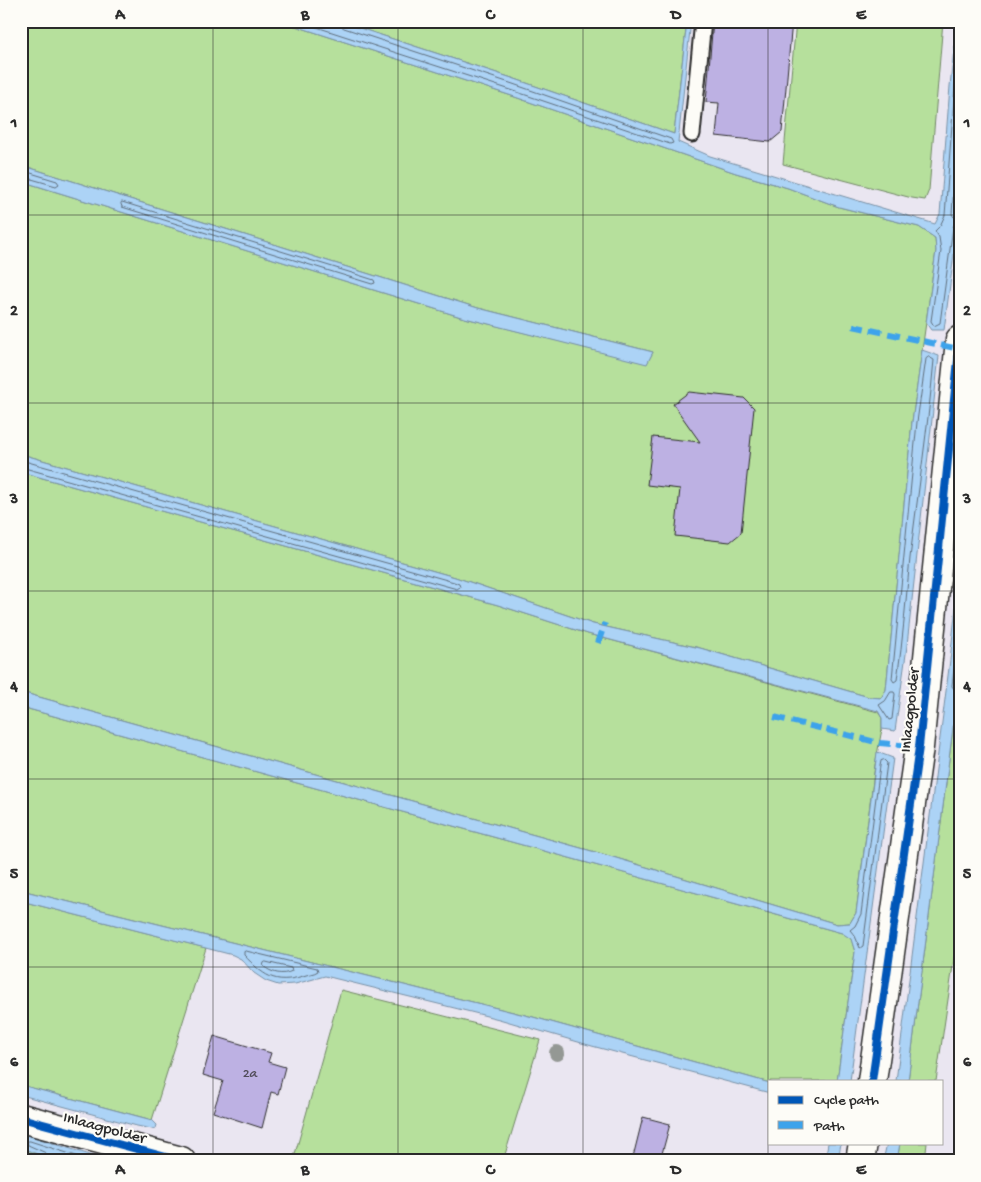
<svg xmlns="http://www.w3.org/2000/svg" width="981" height="1182" font-family="'Gochi Hand',sans-serif">
	<style>
		.green { fill: #b6e09c; stroke: #708664 }
		.water { fill: #acd3f6; stroke: #7890a5 }
		.lines { fill: none; stroke-linecap: round; stroke-linejoin: round }
		.shore { stroke: #5f6e7c; stroke-width: 1 }
		.building { fill: #bdb1e3; stroke: #2b2b2b }
		.service-casing { stroke: #2b2b2b; stroke-width: 19 }
		.minor-casing { stroke: #2b2b2b; stroke-width: 31 }
		.service { stroke: #fdfcf7; stroke-width: 15 }
		.minor { stroke: #fdfcf7; stroke-width: 28 }
		.quiet { stroke: #3ea3eb; stroke-width: 6; stroke-dasharray: 12 6; stroke-linecap: butt }
		.cycleway-casing { stroke: #fdfcf7; stroke-width: 11 }
		.cycleway { stroke: #0057b8; stroke-width: 8 }
		.tree { fill: #949894 }
		.grid { fill: none; stroke: #2b2b2b; stroke-width: 1; stroke-opacity: 0.55 }
		.labels { text-anchor: middle; stroke-width: 4.5; stroke-linejoin: round; paint-order: stroke }
		.number-label { font-size: 14px; fill: #504c59 }
		.street-label { font-size: 16px; fill: #2b2b2b; stroke: #fdfcf7 }
		.neatline { fill: none; stroke: #2b2b2b; stroke-width: 2 }
		.grid-label { font-size: 16px; text-anchor: middle; font-weight: bold; fill: #2b2b2b }
	</style>
	<rect width="100%" height="100%" fill="#eae6f1"/>
	<filter id="ink" filterUnits="userSpaceOnUse"><feTurbulence type="fractalNoise" baseFrequency=".02" numOctaves="2"/><feDisplacementMap in="SourceGraphic" scale="10" xChannelSelector="R" yChannelSelector="G"/><feConvolveMatrix kernelMatrix="1 2 1 2 8 2 1 2 1" color-interpolation-filters="sRGB"/></filter>
	<g filter="url(#ink)">
		<path class="green" d="M21,21h259l232,75 224,77 52,15 51,19 80,20 16,11 1,13 -24,171 -26,268 -5,8 -12,-1 -169,-49 -107,-24 -138,-47 -434,-123v-273l440,136 186,46 6,-11 -175,-44 -457,-143z
			M338,21h349l-13,113 -159,-55z
			M796,21h147l-14,169 -4,10 -13,-2 -129,-34z
			M21,472l477,133 90,29 290,78 4,6v11l-7,36 -19,148 -6,10 -13,1 -231,-69 -585,-163z
			M960,673v245l-24,163h-28z
			M21,707l821,226 9,5 4,14 -18,129h-67v2l-237,-66 -512,-127z
			M21,901l185,47 -54,172 -131,-35z
			M341,990l199,50 -37,121h-210z
			M900,1143h27l-2,18h-28z
			M21,1148l22,8 2,5h-24z"/>
		<path class="water" d="M280,21h58l177,58 159,55 13,-113h4l-13,121 32,14 225,68 5,-10 10,-128 7,-65h3v188l-16,121h-13l-5,-7 10,-72 -1,-13 -16,-11 -80,-20 -51,-19 -52,-15 -224,-77z
			M21,165l457,143 175,44 -6,12 -186,-47 -440,-136z
			M922,350l17,6 -33,298 -11,77 -13,-2v-11l-4,-7 -290,-77 -90,-29 -477,-133v-18l434,123 138,47 107,24 169,49 12,1 5,-8 26,-268z
			M960,571v102l-52,408h-12l54,-421z
			M21,692l585,163 231,69 13,-1 6,-10 21,-161 16,6 -43,323h-13l18,-129 -4,-13 -9,-6 -821,-226z
			M21,890l512,127 237,66v10l-178,-47 -93,-27 -174,-43 -30,8 -17,1 -12,-4 -12,-8 -13,-14 -8,-4 -212,-54z
			M21,1085l131,35 5,5 -1,3 -4,1 -15,-3 -116,-31z
			M21,1133l88,28h-64l-2,-5 -22,-8z
			M828,1143h13l-3,18h-13z
			M887,1143h13l-3,18h-14z"/>
		<g class="lines">
			<path class="shore" d="M298,21l216,70 156,53 3,-1 -2,-4 -158,-55 -169,-56 -3,-2 -1,-5
				M960,40l-5,46 -10,129 -5,11 -5,5 4,6 2,14 -10,70 3,5 6,-3 13,-96 2,-4h5
				M960,101l-8,113 2,3 6,-1
				M21,170l36,11 2,3 -3,2 -35,-10
				M122,202l230,71 22,7 1,3 -3,1 -250,-77 -1,-3z
				M929,357l5,3c-6,67 -16,132 -24,198 -4,41 -7,81 -13,122l-3,2 -2,-3 25,-257 9,-63z
				M21,460l433,122 5,2 1,3 -3,2 -436,-122
				M960,616l-8,70 2,3 6,-1
				M891,692h3l1,2 -3,25 -3,1 -10,-15 6,-4z
				M884,760l3,3 -24,183 -3,2 -5,-12 -5,-6 5,-4 6,-12 19,-148 1,-5z
				M246,951l71,17 1,3c-4,3 -10,3 -15,5 -29,9 -40,-1 -59,-21v-3z
				M266,962l25,6 1,3c-10,5 -20,2 -29,-5l1,-3z
				M49,1161l-3,-8 -18,-8 -1,-4h3l62,20"/>
		</g>
		<path class="building" d="M713,21h79l-10,111 -12,10 -54,-6 3,-33 -13,-1z
			M689,392l55,6 10,10 -13,125 -11,9 -55,-6 5,-47 -33,-4 6,-48 47,5 -27,-38z
			M214,1036l57,17 -3,9 17,5 -7,27 -7,-2 -9,36 -49,-16 10,-31 -20,-6z
			M643,1117l27,7 -10,37h-28z"/>
		<g class="lines">
			<defs>
				<path id="service" d="M692,134l11,-113"/>
				<path id="minor" d="M872,1081l47,-334 41,-407
					M21,1118l160,43
					M860,1161l3,-18"/>
			</defs>
			<use href="#service" class="service-casing"/>
			<use href="#minor" class="minor-casing"/>
			<use href="#service" class="service"/>
			<use href="#minor" class="minor"/>
			<path class="quiet" d="M853,326l106,23
				M598,643l7,-20
				M774,717l106,26 39,4"/>
			<defs>
				<path id="cycleway" d="M872,1081l47,-334 41,-407
					M21,1118l160,43"/>
			</defs>
			<use href="#cycleway" class="cycleway-casing"/>
			<use href="#cycleway" class="cycleway"/>
		</g>
		<circle class="tree" cx="557" cy="1053" r="8"/>
	</g>
	<path class="grid" d="M213,21v1140M398,21v1140M583,21v1140M768,21v1140M21,215h939M21,403h939M21,591h939M21,779h939M21,967h939"/>
	<g class="labels">
		<g class="number-label">
			<text x="250" y="1077">2a</text>
		</g>
		<g class="street-label">
			<text transform="translate(908 710) rotate(-84)" y="6">Inlaagpolder</text>
			<text transform="translate(105 1126) rotate(15)" y="6">Inlaagpolder</text>
		</g>
	</g>
	<rect width="981" height="1182" fill="none" stroke="#fdfcf7" stroke-width="55"/>
	<rect x="768" y="1080" width="175" height="65" fill="#fdfcf7" stroke="#a9a8a5"/>
	<rect x="778" y="1096" width="25" height="8" fill="#0057b8" stroke="#a9a8a5"/>
	<text x="814" y="1104" font-size="15" fill="#2b2b2b">Cycle path</text>
	<rect x="778" y="1121" width="25" height="8" fill="#3ea3eb" stroke="#a9a8a5"/>
	<text x="814" y="1130" font-size="15" fill="#2b2b2b">Path</text>
	<rect x="28" y="28" width="926" height="1126" class="neatline"/>
	<g class="grid-label">
		<text x="120" y="19">A</text>
		<text x="305" y="19">B</text>
		<text x="490" y="19">C</text>
		<text x="676" y="19">D</text>
		<text x="861" y="19">E</text>
		<text x="14" y="127">1</text>
		<text x="967" y="127">1</text>
		<text x="14" y="315">2</text>
		<text x="967" y="315">2</text>
		<text x="14" y="503">3</text>
		<text x="967" y="503">3</text>
		<text x="14" y="691">4</text>
		<text x="967" y="691">4</text>
		<text x="14" y="878">5</text>
		<text x="967" y="878">5</text>
		<text x="14" y="1066">6</text>
		<text x="967" y="1066">6</text>
		<text x="120" y="1174">A</text>
		<text x="305" y="1174">B</text>
		<text x="490" y="1174">C</text>
		<text x="676" y="1174">D</text>
		<text x="861" y="1174">E</text>
	</g>
</svg>
